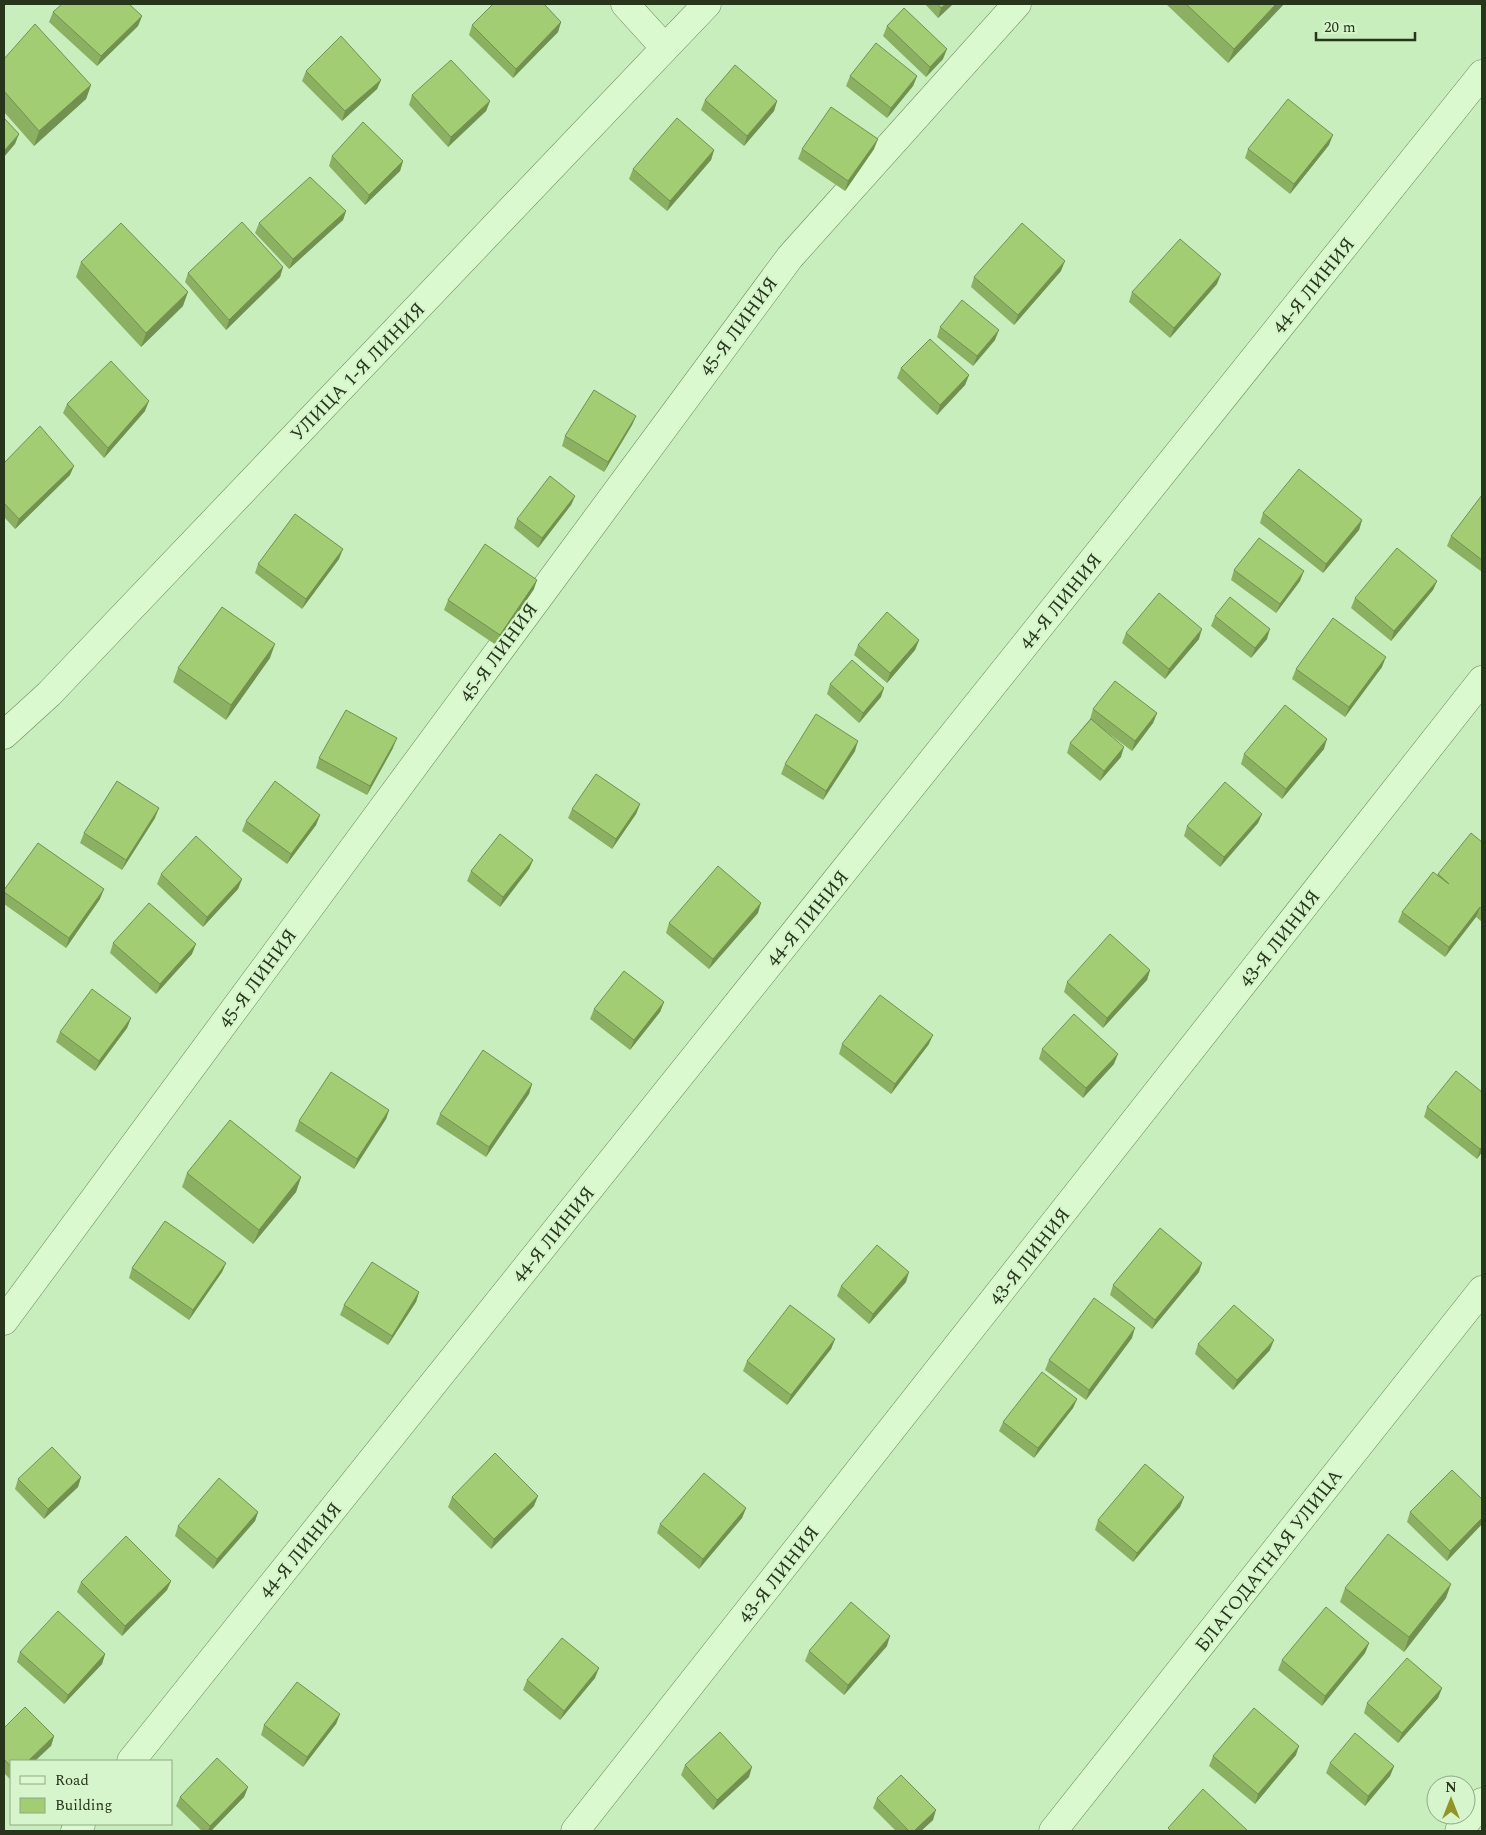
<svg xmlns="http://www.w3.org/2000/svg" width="1486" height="1835" font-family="Spectral,serif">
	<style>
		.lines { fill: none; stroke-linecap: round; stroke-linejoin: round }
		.street-casing { stroke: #6a8656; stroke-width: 29 }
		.street { stroke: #daf9cf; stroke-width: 28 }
		.wall { fill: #8cb062 }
		.shaded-wall { fill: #729050 }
		.building { fill: #a3cd72; stroke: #729050 }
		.labels { text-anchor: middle; stroke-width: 4.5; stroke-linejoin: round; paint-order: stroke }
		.street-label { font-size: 19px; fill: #27351b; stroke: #d6f5cc }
	</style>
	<rect width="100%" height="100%" fill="#c9eebd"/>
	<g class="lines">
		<defs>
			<path id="street" d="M625,4l40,44
				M4,735l45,-41 658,-690
				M4,1321l786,-1064 227,-253
				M131,1761l1351,-1687
				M75,1831l6,-7
				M575,1831l907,-1151
				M1053,1831l429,-541
				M1459,1831l23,-29"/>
		</defs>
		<use href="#street" class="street-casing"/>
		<use href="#street" class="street"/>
	</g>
	<path class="wall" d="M925,4h28l-15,14z
		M1166,4h118l-56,59z
		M53,12l89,4 -4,10 -41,40 -48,-44z
		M561,22l-3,10 -45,46 -44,-43 3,-10z
		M887,26l56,33 -17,18 -43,-41z
		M4,59l87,26 -5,14 -52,47 -30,-34z
		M306,71l75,9 -4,9 -35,32 -40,-40z
		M850,76h67l-4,10 -26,32 -41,-32z
		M412,95l78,6 -4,10 -38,36 -39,-42z
		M705,100l72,1 -3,10 -30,35 -43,-36z
		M1329,145l-39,49 -45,-36 3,-9z
		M802,149h72l-29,42 -47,-32z
		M714,150l-3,10 -44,51 -38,-32 4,-10z
		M332,156l71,5 -3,10 -35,34 -36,-39z
		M346,211l-3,9 -54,49 -34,-36 4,-10z
		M81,262l102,44 -42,41 -65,-70z
		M283,267l-3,10 -54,53 -41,-48 3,-9z
		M1061,271l-47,54 -43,-38 3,-10z
		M1217,284l-47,54 -41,-36 3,-10z
		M940,327l55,13 -22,26 -36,-29z
		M901,368l68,7 -4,10 -28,30 -40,-37z
		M67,404l78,7 -41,47 -41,-45z
		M636,416l-4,9 -28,47 -42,-26 3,-10z
		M4,463l66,12 -55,54 -11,-12z
		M1482,495v77l-35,-26 4,-10z
		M575,496l-4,9 -33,43 -24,-20 3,-9z
		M1263,513l99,7 -3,10 -36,43 -63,-50z
		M339,559l-37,50 -47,-36 3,-9z
		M1234,570l66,11 -24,32 -45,-33z
		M1437,581l-4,9 -42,51 -40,-33 4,-10z
		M534,589l-38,56 -52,-35 4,-10z
		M1215,616l52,23 -16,19 -40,-32z
		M1126,633l73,6 -34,40 -43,-36z
		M919,640l-4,10 -28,33 -33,-28 4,-10z
		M270,658l-44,62 -53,-38 5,-14z
		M1382,667l-37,50 -53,-38 4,-10z
		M830,684l51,13 -22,26 -32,-29z
		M1093,709l64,4 -4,10 -21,28 -28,-21 17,27 -21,24 -33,-28 3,-10 20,-24z
		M393,748l-26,47 -51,-27 3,-10z
		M1324,749l-42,50 -41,-35 3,-10z
		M855,751l-32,49 -42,-26 4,-10z
		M640,804l-4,10 -24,35 -44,-31 4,-9z
		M1262,814l-4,9 -38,44 -36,-31 3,-10z
		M320,815l-4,10 -29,39 -45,-33 4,-10z
		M155,818l-33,52 -42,-27 4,-10z
		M1482,842v80l-6,-5 -31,40 -47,-35 4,-10 36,-38z
		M533,860l-4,9 -29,38 -33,-26 4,-10z
		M161,874l81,5 -4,10 -35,38 -46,-43z
		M4,890l96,9 -34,49 -62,-44z
		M758,913l-49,56 -43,-36 3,-10z
		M113,943l79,11 -36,40 -46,-41z
		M1150,970l-3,10 -44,48 -39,-36 3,-10z
		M664,1002l-4,10 -30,38 -40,-31 4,-10z
		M131,1018l-4,10 -32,43 -39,-29 4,-10z
		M842,1044h87l-38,50 -52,-40z
		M1042,1049l72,15 -31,34 -44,-39z
		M532,1084l-3,10 -43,63 -50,-33 4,-10z
		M1482,1092v60l-5,7 -53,-42 3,-10z
		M389,1110l-3,9 -32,50 -59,-38 4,-10z
		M187,1173l114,4 -5,15 -43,52 -71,-57z
		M226,1263l-4,9 -33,48 -60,-42 3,-10z
		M1199,1272l-47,57 -42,-34 3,-10z
		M906,1282l-37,42 -32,-28 4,-10z
		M419,1292l-3,10 -28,43 -48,-30 4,-10z
		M1132,1338l-46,62 -41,-30 4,-10z
		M835,1339l-4,10 -44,56 -44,-34 4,-10z
		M1198,1344l72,6 -37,40 -38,-36z
		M1077,1399l-4,9 -39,50 -35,-27 4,-9z
		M81,1477l-3,10 -34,32 -29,-30 3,-10z
		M452,1497l82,9 -43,43 -43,-42z
		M1184,1497l-4,10 -47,55 -38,-32 3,-10z
		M1482,1499v25l-35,37 -40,-39 3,-10z
		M746,1508l-4,10 -43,51 -42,-36 3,-9z
		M258,1512l-3,9 -42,48 -38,-33 3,-10z
		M171,1581l-4,9 -45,46 -45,-44 4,-10z
		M1345,1588l101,10 -42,54 -64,-50z
		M1369,1643l-4,10 -43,53 -44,-36 4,-10z
		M887,1646l-43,49 -39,-34 4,-10z
		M20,1652l85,2 -3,10 -38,40 -47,-42z
		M595,1678l-35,42 -37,-30 4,-10z
		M1442,1688l-4,10 -40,45 -34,-30 3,-10z
		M340,1714l-4,10 -33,43 -42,-32 3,-10z
		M4,1728l50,8 -3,10 -40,15v19l-7,-7z
		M1296,1755l-41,49 -46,-38 4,-10z
		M1330,1763l64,3 -4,10 -25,30 -39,-33z
		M685,1765l64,12 -36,33 -32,-35z
		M248,1787l-4,10 -33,34h-9l-26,-25 4,-9z
		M877,1798l56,22 -12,11h-25l-23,-23z"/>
	<path class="shaded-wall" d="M946,4h7l-15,14 3,-10z
		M1276,4h8l-56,59 6,-14z
		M142,16l-4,10 -41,40 4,-10z
		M561,22l-3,10 -45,46 3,-9z
		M947,49l-4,10 -17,18 4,-10z
		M917,76l-4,10 -26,32 4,-10z
		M381,80l-4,9 -35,32 3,-10z
		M91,85l-5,14 -52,47 5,-15z
		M490,101l-4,10 -38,36 3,-10z
		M777,101l-3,10 -30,35 3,-10z
		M19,134l-4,10 -11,13v-6z
		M1333,135l-4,10 -39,49 4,-10z
		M878,139l-4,10 -29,42 3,-10z
		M714,150l-3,10 -44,51 3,-10z
		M403,161l-3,10 -35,34 4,-10z
		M346,211l-3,9 -54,49 4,-10z
		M1065,261l-4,10 -47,54 4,-10z
		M283,267l-3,10 -54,53 3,-10z
		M1221,274l-4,10 -47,54 4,-10z
		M188,292l-5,14 -42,41 5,-14z
		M999,330l-4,10 -22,26 4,-10z
		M969,375l-4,10 -28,30 3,-10z
		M149,401l-4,10 -41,47 4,-10z
		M636,416l-4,9 -28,47 4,-10z
		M74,466l-4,9 -55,54 4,-10z
		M575,496l-4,9 -33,43 4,-10z
		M1362,520l-3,10 -36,43 3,-9z
		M343,549l-4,10 -37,50 4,-10z
		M1304,571l-4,10 -24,32 4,-9z
		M537,580l-3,9 -38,56 4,-10z
		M1437,581l-4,9 -42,51 3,-10z
		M1202,629l-3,10 -34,40 4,-10z
		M1270,629l-3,10 -16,19 4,-10z
		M919,640l-4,10 -28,33 3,-10z
		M275,644l-5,14 -44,62 5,-15z
		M1386,657l-4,10 -37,50 4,-10z
		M884,688l-3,9 -22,26 4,-10z
		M1157,713l-4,10 -21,28 3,-10z
		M397,738l-4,10 -26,47 3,-9z
		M1327,739l-3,10 -42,50 4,-10z
		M858,741l-3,10 -32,49 3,-9z
		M1124,747l-3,10 -21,24 4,-10z
		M640,804l-4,10 -24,35 4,-10z
		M159,808l-4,10 -33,52 4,-10z
		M1262,814l-4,9 -38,44 4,-10z
		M320,815l-4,10 -29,39 4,-10z
		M533,860l-4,9 -29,38 3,-10z
		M242,879l-4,10 -35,38 4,-10z
		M104,889l-4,10 -34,49 3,-10z
		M761,903l-3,10 -49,56 4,-10z
		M1480,907l-4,10 -31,40 4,-10z
		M196,944l-4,10 -36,40 4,-10z
		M1150,970l-3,10 -44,48 4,-10z
		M664,1002l-4,10 -30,38 4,-10z
		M131,1018l-4,10 -32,43 4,-10z
		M933,1035l-4,9 -38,50 4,-10z
		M1118,1054l-4,10 -31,34 3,-10z
		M532,1084l-3,10 -43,63 3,-10z
		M389,1110l-3,9 -32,50 3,-10z
		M1482,1147v5l-5,7 3,-10z
		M301,1177l-5,15 -43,52 6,-14z
		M226,1263l-4,9 -33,48 4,-10z
		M1202,1263l-3,9 -47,57 3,-9z
		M909,1272l-3,10 -37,42 4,-10z
		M419,1292l-3,10 -28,43 4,-9z
		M1135,1328l-3,10 -46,62 3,-10z
		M835,1339l-4,10 -44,56 4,-10z
		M1274,1340l-4,10 -37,40 4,-10z
		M1077,1399l-4,9 -39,50 4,-10z
		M81,1477l-3,10 -34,32 4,-10z
		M538,1496l-4,10 -43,43 3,-10z
		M1184,1497l-4,10 -47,55 4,-9z
		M746,1508l-4,10 -43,51 4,-10z
		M258,1512l-3,9 -42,48 4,-10z
		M1482,1518v6l-35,37 3,-10z
		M171,1581l-4,9 -45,46 3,-10z
		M1451,1584l-5,14 -42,54 5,-15z
		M890,1636l-3,10 -43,49 4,-10z
		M1369,1643l-4,10 -43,53 3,-10z
		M105,1654l-3,10 -38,40 4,-9z
		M599,1668l-4,10 -35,42 4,-9z
		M1442,1688l-4,10 -40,45 4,-10z
		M340,1714l-4,10 -33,43 4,-10z
		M54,1736l-3,10 -16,15h-7z
		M1299,1746l-3,9 -41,49 3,-10z
		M1394,1766l-4,10 -25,30 3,-10z
		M752,1767l-3,10 -36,33 4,-10z
		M248,1787l-4,10 -33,34h-3l2,-5z
		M936,1810l-3,10 -12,11h-7z"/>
	<path class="building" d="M62,4h67l13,12 -41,40 -48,-44z
		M493,4h51l17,18 -45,47 -44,-44z
		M938,4h8l-5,4z
		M1186,4h90l-42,45z
		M904,8l43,41 -17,18 -43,-41z
		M35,24l56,61 -52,46 -35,-40v-32z
		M341,36l40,44 -36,31 -39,-40z
		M876,43l41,33 -26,32 -41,-32z
		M451,60l39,41 -39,36 -39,-42z
		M735,65l42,36 -30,35 -42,-36z
		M1288,99l45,36 -39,49 -46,-35z
		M831,107l47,32 -30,42 -46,-32z
		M4,118l15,16 -15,17z
		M677,118l37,32 -44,51 -37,-32z
		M363,122l40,39 -34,34 -37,-39z
		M310,177l36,34 -53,48 -34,-36z
		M242,222l41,45 -54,53 -41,-47z
		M121,223l67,69 -42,41 -65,-71z
		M1022,223l43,38 -47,54 -44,-38z
		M1180,239l41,35 -47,54 -42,-36z
		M962,300l37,30 -22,26 -37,-29z
		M930,339l39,36 -29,30 -39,-37z
		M111,361l38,40 -41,47 -41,-44z
		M594,390l42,26 -28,46 -43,-26z
		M40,426l34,40 -55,53 -15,-16v-40z
		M1299,469l63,51 -36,44 -63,-51z
		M550,476l25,20 -33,42 -25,-19z
		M1482,495v65l-31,-24z
		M295,514l48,35 -37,50 -48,-35z
		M1259,538l45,33 -24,33 -46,-34z
		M485,544l52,36 -37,55 -52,-35z
		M1397,548l40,33 -43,50 -39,-33z
		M1159,593l43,36 -33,40 -43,-36z
		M1230,597l40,32 -15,19 -40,-32z
		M222,607l53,37 -44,61 -53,-37z
		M887,612l32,28 -29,33 -32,-28z
		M1333,618l53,39 -37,50 -53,-38z
		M852,660l32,28 -21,25 -33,-29z
		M1115,681l42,32 -22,28 -42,-32z
		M1285,705l42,34 -41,50 -42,-35z
		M346,710l51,28 -27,48 -51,-28z
		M816,714l42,27 -32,50 -41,-27z
		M1091,719l33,28 -20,24 -34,-28z
		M596,774l44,30 -24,35 -44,-30z
		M117,781l42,27 -33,52 -42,-27z
		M275,781l45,34 -29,39 -45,-33z
		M1225,782l37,32 -38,43 -37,-31z
		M1471,833l11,9v67l-2,-2 -31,40 -47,-35 31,-40 16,12 -11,-10z
		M500,834l33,26 -30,37 -32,-26z
		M196,836l46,43 -35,38 -46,-43z
		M38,843l66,46 -35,49 -65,-46v-2z
		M718,866l43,37 -48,56 -44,-36z
		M149,903l47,41 -36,40 -47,-41z
		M1110,934l40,36 -43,48 -40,-36z
		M624,971l40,31 -30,38 -40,-31z
		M92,989l39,29 -32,43 -39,-29z
		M880,995l53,40 -38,49 -53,-40z
		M1074,1014l44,40 -32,34 -44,-39z
		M483,1050l49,34 -43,63 -49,-33z
		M1456,1071l26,21v55l-2,2 -53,-42z
		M331,1072l58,38 -32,49 -58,-38z
		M230,1120l71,57 -42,53 -72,-57z
		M165,1221l61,42 -33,47 -61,-42z
		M1160,1228l42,35 -47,57 -42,-35z
		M877,1245l32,27 -36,42 -32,-28z
		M372,1262l47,30 -27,44 -48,-31z
		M1094,1298l41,30 -46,62 -40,-30z
		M790,1305l45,34 -44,56 -44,-34z
		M1234,1305l40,35 -37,40 -39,-36z
		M1042,1372l35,27 -39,49 -35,-26z
		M52,1447l29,30 -33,32 -30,-30z
		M495,1453l43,43 -44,43 -42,-42z
		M1145,1464l39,33 -47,56 -39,-33z
		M1452,1470l30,29v19l-32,33 -40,-39z
		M704,1473l42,35 -43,51 -43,-35z
		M219,1478l39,34 -41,47 -39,-33z
		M1388,1534l63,50 -42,53 -64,-49z
		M126,1536l45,45 -46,45 -44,-44z
		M851,1602l39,34 -42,49 -39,-34z
		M1326,1607l43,36 -44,53 -43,-36z
		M58,1611l47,43 -37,41 -48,-43z
		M562,1638l37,30 -35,43 -37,-31z
		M1407,1658l35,30 -40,45 -35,-30z
		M297,1682l43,32 -33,43 -43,-32z
		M25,1707l29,29 -26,25h-17v6l-7,-8v-31z
		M1254,1708l45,38 -41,48 -45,-38z
		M720,1732l32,35 -35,33 -32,-35z
		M1355,1733l39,33 -26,30 -38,-33z
		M217,1758l31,29 -38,39 -30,-29z
		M901,1775l35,35 -22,21h-5l-32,-33z
		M1203,1789l45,42h-77l-3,-3z"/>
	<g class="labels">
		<g class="street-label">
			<text transform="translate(1313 285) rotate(-51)" y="7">44-Я ЛИНИЯ</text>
			<text transform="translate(738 326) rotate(-54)" y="7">45-Я ЛИНИЯ</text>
			<text transform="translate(357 371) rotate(-46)" y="7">УЛИЦА 1-Я ЛИНИЯ</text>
			<text transform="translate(1060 601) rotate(-51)" y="7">44-Я ЛИНИЯ</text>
			<text transform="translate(498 652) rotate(-54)" y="7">45-Я ЛИНИЯ</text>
			<text transform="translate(807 918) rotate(-51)" y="7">44-Я ЛИНИЯ</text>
			<text transform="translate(1279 938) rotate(-52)" y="7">43-Я ЛИНИЯ</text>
			<text transform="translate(257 978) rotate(-54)" y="7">45-Я ЛИНИЯ</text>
			<text transform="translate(553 1234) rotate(-51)" y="7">44-Я ЛИНИЯ</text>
			<text transform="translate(1029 1256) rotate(-52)" y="7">43-Я ЛИНИЯ</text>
			<text transform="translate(300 1550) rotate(-51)" y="7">44-Я ЛИНИЯ</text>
			<text transform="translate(1268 1560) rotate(-52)" y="7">БЛАГОДАТНАЯ УЛИЦА</text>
			<text transform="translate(778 1574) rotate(-52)" y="7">43-Я ЛИНИЯ</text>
		</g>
	</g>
	<rect width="1486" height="1835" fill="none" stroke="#27351b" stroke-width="10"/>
	<rect x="10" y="1760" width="162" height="65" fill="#d6f5cc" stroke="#90a885"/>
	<rect x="20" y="1776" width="25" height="8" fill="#daf9cf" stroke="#90a885"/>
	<text x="55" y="1785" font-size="15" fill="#27351b">Road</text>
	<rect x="20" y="1798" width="25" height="15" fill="#a3cd72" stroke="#90a885"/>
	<text x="55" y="1810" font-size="15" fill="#27351b">Building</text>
	<g transform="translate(1451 1800)"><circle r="24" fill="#d6f5cc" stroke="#90a885"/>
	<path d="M0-4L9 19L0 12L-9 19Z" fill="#919525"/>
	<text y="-8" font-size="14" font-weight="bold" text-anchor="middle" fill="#27351b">N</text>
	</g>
	<path d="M1316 32v8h99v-8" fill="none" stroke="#27351b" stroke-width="2.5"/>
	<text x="1324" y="32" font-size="15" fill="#27351b" stroke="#d6f5cc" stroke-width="4" paint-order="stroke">20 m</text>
</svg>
